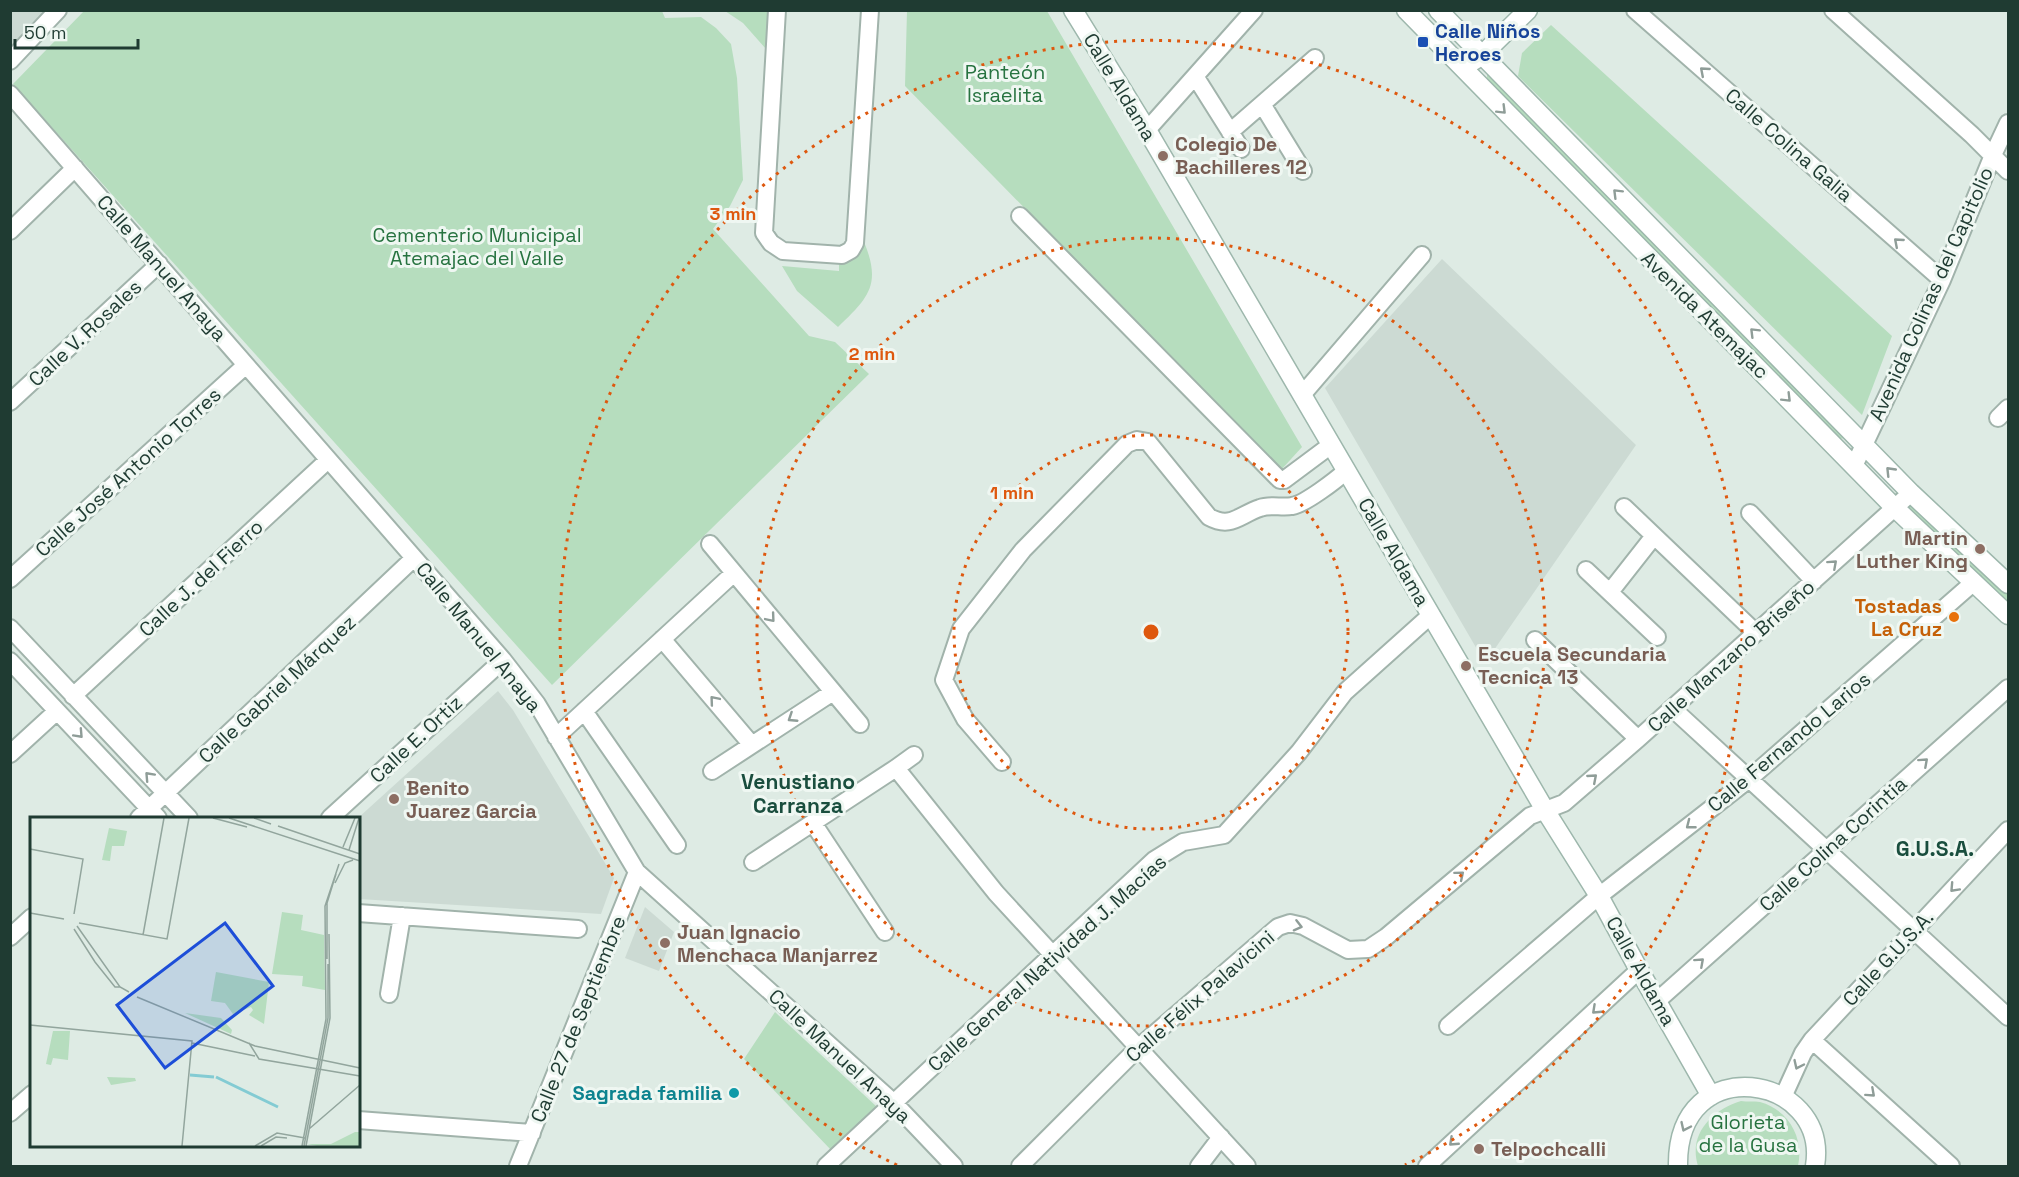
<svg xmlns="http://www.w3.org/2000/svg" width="2019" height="1177" font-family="'Space Grotesk',sans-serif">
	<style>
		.built { fill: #ccdad3 }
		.green { fill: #b6ddbe }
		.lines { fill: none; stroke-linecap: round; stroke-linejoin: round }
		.street-casing { stroke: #a1b3ab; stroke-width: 20 }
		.secondary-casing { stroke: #9db7ac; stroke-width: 21 }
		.street { stroke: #fff; stroke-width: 16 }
		.secondary { stroke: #fff; stroke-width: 18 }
		.oneway { stroke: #8f9d98 }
		.ring { fill: none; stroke: #de580e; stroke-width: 3; stroke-dasharray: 3 6 }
		.transit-dot { fill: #1a4fb4; stroke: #eff7f2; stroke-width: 2 }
		.education-dot { fill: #8d6e63; stroke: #eff7f2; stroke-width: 2 }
		.food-dot { fill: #e8710a; stroke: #eff7f2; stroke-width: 2 }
		.culture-dot { fill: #0f9aa8; stroke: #eff7f2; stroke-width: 2 }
		.labels { text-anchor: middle; stroke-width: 6; stroke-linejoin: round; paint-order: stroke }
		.transit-label { font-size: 20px; font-weight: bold; fill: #164399; stroke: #eff7f2; text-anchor: start }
		.park-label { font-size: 20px; fill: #277340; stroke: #eff7f2 }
		.street-label { font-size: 20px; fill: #1f3b32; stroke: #eff7f2 }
		.education-label { font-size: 20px; font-weight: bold; fill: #785e54; stroke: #eff7f2; text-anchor: start }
		.food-label { font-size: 20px; font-weight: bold; fill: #c56008; stroke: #eff7f2; text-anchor: end }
		.culture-label { font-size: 20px; font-weight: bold; fill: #0d838f; stroke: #eff7f2; text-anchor: end }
		.neighbourhood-label { font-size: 21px; font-weight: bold; fill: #1a4e3e; stroke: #eff7f2 }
		.inset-river { fill: none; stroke: #83cbd3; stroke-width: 3 }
		.inset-road { fill: none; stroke: #92a59d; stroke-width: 1.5 }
		.view { fill: #1d4ed8; fill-opacity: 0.15; stroke: #1d4ed8; stroke-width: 3 }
		.inset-edge { fill: none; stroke: #1f3b32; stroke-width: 3 }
		.centre { fill: #de580e; stroke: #eff7f2; stroke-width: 3 }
		.ring-label { font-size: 18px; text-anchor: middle; font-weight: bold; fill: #de580e; stroke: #eff7f2; stroke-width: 6; stroke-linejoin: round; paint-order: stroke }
	</style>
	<rect width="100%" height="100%" fill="#deebe4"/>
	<path class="built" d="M11,11h37l-37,38z
		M1442,259l194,186 -151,218 -160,-275z
		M498,691l15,19 101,168 -13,36 -242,-15 -1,-81z
		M645,907l29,25 -15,39 -34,-13z"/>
	<path class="green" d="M662,11l3,7 36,-1 15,11 15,16 6,34 6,102 -13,26 -17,23 96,107 26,6 34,32 -317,311 -539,-601 71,-73z
		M725,11h49l-2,41 -6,-3 -23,-26z
		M907,11h140l255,436 -21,23 -376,-384z
		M1551,25l341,311 -30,79 -344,-339 4,-23z
		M1487,71l363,368 -13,-1 -350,-355z
		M864,242c18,43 4,56 -26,85l-41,-36 -15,-25 57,5v-12l13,-4z
		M1902,493l106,92v24l-108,-108z
		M775,1012l102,95 -46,43 -87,-91z
		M1741,1101c6,1 13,0 19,1 29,8 44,36 38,64h-100c-10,-32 14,-56 43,-65z"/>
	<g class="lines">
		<defs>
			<path id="street" d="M777,10l-13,223 7,10 12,8 59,4 9,-5 4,-7 15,-233
				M1635,10l307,270
				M1833,10l139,125 36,36
				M10,61l48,-51
				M1195,76l46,73
				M10,94l493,566 34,44 100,168 257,231 60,63
				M1262,104l41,67
				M1147,130l107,-120
				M1230,132l85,-74
				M1020,216l260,264h4l47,-35
				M10,231l65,-63
				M1302,395l120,-140
				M10,402l149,-138
				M1998,418l10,-10
				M1854,466l88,-186 51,-125 15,-32
				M1624,507l132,126
				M1750,513l64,68
				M710,544l150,180
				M1586,570l71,67
				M10,579l236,-214
				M1610,592l44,-56
				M10,628l179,190
				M662,639l90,106
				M1535,640l103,99
				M10,661l148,157
				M73,696l255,-236
				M1672,708l336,309
				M584,711l93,134
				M556,737l178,-164
				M10,754l47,-43
				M1002,762l-37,-43 -21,-39 17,-51 62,-79 104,-106 10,-4 11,2 61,75c22,12 30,-2 51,-9 10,-4 22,0 32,-2 13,-2 44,-26 54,-35
				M896,768l100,125 251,273
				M712,771l121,-79
				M139,818l275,-260
				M330,818l173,-158
				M813,823l72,109
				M753,862l143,-94 18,-13
				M358,913l220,16
				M10,937l22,-20
				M389,994l13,-78
				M1657,1001l351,-313
				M1448,1026l151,-130 150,-117 225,-197
				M1812,1040l139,126
				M1783,1097l20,-44 9,-13 196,-210
				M10,1113l22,-19
				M358,1120l174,13
				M518,1166l119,-294
				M826,1166l328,-306 29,-18 41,-7 75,-83 46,-60 86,-77
				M1020,1166l118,-118 140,-121 12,-4 13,3 45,24 20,-1 18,-12 144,-121 34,-13 74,-64 273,-246
				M1199,1166l22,-29
				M1427,1166l212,-196"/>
			<path id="secondary" d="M1073,10l74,120 398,680 54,86 40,74 72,126
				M1406,10l489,498 113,107
				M1438,10l473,483 97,91
				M1473,61l8,-5 47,-46
				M1678,1166c-2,-118 152,-92 137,0"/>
		</defs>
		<use href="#street" class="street-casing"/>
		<use href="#secondary" class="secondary-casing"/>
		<use href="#street" class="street"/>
		<use href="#secondary" class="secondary"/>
	</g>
	<defs><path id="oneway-chevron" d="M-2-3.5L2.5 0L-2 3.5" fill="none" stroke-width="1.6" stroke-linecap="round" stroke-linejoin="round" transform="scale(1.5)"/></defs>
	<g class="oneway">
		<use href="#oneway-chevron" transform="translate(1704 71) rotate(-139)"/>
		<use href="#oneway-chevron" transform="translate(1502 110) rotate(45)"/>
		<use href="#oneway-chevron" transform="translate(1617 193) rotate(-135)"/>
		<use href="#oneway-chevron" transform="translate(1898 242) rotate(-139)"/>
		<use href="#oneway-chevron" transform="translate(1754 332) rotate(-135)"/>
		<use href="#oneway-chevron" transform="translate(1787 398) rotate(45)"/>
		<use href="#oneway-chevron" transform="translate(1890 471) rotate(-134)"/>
		<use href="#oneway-chevron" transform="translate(1833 564) rotate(-42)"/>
		<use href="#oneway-chevron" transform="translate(771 618) rotate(50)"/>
		<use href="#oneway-chevron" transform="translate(714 700) rotate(-130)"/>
		<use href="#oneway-chevron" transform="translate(792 718) rotate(147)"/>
		<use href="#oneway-chevron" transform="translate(79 734) rotate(47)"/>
		<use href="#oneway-chevron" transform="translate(1924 762) rotate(-42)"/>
		<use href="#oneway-chevron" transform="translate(149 776) rotate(-133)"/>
		<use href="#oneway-chevron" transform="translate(1593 778) rotate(-41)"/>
		<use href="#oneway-chevron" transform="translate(1690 825) rotate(142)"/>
		<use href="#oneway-chevron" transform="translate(1460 875) rotate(-40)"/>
		<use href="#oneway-chevron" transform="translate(1954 888) rotate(133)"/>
		<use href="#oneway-chevron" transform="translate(1298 926) rotate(14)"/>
		<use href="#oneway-chevron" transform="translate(1700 962) rotate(-42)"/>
		<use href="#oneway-chevron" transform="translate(1596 1010) rotate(137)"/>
		<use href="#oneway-chevron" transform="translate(1798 1065) rotate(115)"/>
		<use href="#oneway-chevron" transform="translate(1871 1093) rotate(42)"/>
		<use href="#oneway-chevron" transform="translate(1685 1127) rotate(115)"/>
		<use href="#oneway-chevron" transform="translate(1453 1142) rotate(137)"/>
	</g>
	<g class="ring">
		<circle cx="1151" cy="632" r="197"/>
		<circle cx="1151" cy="632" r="394"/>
		<path d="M897 1165A591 591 0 1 1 1405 1165"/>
	</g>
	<rect class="transit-dot" x="1417" y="36" width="12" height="12" rx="3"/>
	<g class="education-dot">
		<circle cx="1163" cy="156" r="6"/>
		<circle cx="1980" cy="549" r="6"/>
		<circle cx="1466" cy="666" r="6"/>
		<circle cx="394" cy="799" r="6"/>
		<circle cx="665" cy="943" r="6"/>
		<circle cx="1479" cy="1149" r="6"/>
	</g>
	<circle class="food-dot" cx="1954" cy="617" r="6"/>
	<circle class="culture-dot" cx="734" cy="1093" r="6"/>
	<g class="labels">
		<g class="transit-label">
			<text x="1435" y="38">Calle Niños<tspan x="1435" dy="23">Heroes</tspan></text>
		</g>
		<g class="park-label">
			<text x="1005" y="79">Panteón<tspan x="1005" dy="23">Israelita</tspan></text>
			<text x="477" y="242">Cementerio Municipal<tspan x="477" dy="23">Atemajac del Valle</tspan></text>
			<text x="1748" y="1129">Glorieta<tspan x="1748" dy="23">de la Gusa</tspan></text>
		</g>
		<g class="street-label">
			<text transform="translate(1120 87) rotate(59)" y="7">Calle Aldama</text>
			<text transform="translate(1789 145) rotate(41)" y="7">Calle Colina Galia</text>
			<text transform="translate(162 268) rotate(49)" y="7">Calle Manuel Anaya</text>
			<text transform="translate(1931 294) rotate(-66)" y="7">Avenida Colinas del Capitolio</text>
			<text transform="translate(1705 315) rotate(45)" y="7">Avenida Atemajac</text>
			<text transform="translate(85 333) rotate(-43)" y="7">Calle V. Rosales</text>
			<text transform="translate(128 472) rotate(-42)" y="7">Calle José Antonio Torres</text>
			<text transform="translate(1394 552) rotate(60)" y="7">Calle Aldama</text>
			<text transform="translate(201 578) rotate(-43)" y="7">Calle J. del Fierro</text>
			<text transform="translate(479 637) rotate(51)" y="7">Calle Manuel Anaya</text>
			<text transform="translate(1731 656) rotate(-42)" y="7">Calle Manzano Briseño</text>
			<text transform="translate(277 689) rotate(-43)" y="7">Calle Gabriel Márquez</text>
			<text transform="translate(416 739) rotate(-43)" y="7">Calle E. Ortiz</text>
			<text transform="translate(1789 742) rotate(-40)" y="7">Calle Fernando Larios</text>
			<text transform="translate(1833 844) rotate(-42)" y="7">Calle Colina Corintia</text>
			<text transform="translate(1888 958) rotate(-47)" y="7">Calle G.U.S.A.</text>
			<text transform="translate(1047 963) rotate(-42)" y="7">Calle General Natividad J. Macías</text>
			<text transform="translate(1641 971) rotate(61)" y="7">Calle Aldama</text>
			<text transform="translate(1200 996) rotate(-41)" y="7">Calle Félix Palavicini</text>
			<text transform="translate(578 1019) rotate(-68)" y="7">Calle 27 de Septiembre</text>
			<text transform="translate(840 1056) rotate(43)" y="7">Calle Manuel Anaya</text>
		</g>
		<g class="education-label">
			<text x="1175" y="151">Colegio De<tspan x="1175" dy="23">Bachilleres 12</tspan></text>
			<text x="1968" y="545" text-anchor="end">Martin<tspan x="1968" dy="23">Luther King</tspan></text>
			<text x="1478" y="661">Escuela Secundaria<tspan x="1478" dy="23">Tecnica 13</tspan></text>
			<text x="406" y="795">Benito<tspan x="406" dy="23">Juarez Garcia</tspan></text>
			<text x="677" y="939">Juan Ignacio<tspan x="677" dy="23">Menchaca Manjarrez</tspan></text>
			<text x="1491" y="1156">Telpochcalli</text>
		</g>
		<g class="food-label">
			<text x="1942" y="613">Tostadas<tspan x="1942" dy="23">La Cruz</tspan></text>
		</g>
		<g class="culture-label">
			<text x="722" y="1100">Sagrada familia</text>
		</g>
		<g class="neighbourhood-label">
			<text x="798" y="789">Venustiano<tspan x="798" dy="24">Carranza</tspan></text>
			<text x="1935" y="856">G.U.S.A.</text>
		</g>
	</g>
	<g transform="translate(30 817)">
		<rect width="330" height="330" fill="#deebe4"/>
		<path d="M79,11l18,3 -3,15h-12l-2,15 -8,-1zM252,95l21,3 -2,15 23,5 1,55 -23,-4 1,-10 -31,-2zM186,155l53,10 -5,42 -15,-9 4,-5 -2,-3 -18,7 -8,-11 -14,-2zM155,196l36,5 11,12 -1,4zM23,214h17l-2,29 -15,-2 -2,7 -5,-1zM77,260l28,1 1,3 -25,4zM325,315h4l1,14h-43l-10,-2h24z" fill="#b6ddbe"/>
		<path class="inset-river" d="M160,258l24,2M186,260l62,30"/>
		<path class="inset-road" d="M183,1l34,9M199,1l131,43M224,1l17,6M248,9l82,28M313,30l12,-29M0,32l53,10 -9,55M319,33l10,-32M305,66l10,-20 8,-3M0,96l34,6M49,106l88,16 22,-121M47,109l43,61 9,5M44,112l21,33 20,25h5M113,118l21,-117M297,142v-56l9,-29M107,180l118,49 105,22M0,208l162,16 -10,105M162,226l63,13M219,226l10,16 101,17M279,312l51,-44M225,329l22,-13 28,5M231,329l15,-9 11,1M272,329l24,-127 -1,-113 14,-42M274,329l24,-128v-54M276,329l24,-128 -1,-84"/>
		<path class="view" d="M195,106l48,63 -108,82 -48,-63z"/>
		<rect width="330" height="330" class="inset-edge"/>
	</g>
	<circle cx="1151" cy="632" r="9" class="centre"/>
	<g class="ring-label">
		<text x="733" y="220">3 min</text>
		<text x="872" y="360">2 min</text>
		<text x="1012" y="499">1 min</text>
	</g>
	<rect width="2019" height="1177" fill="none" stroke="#1f3b32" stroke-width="24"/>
	<path d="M15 39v9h123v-9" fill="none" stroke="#1f3b32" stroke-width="3"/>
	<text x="24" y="39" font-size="18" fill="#1f3b32" stroke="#eff7f2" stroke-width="4.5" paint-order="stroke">50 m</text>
</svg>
